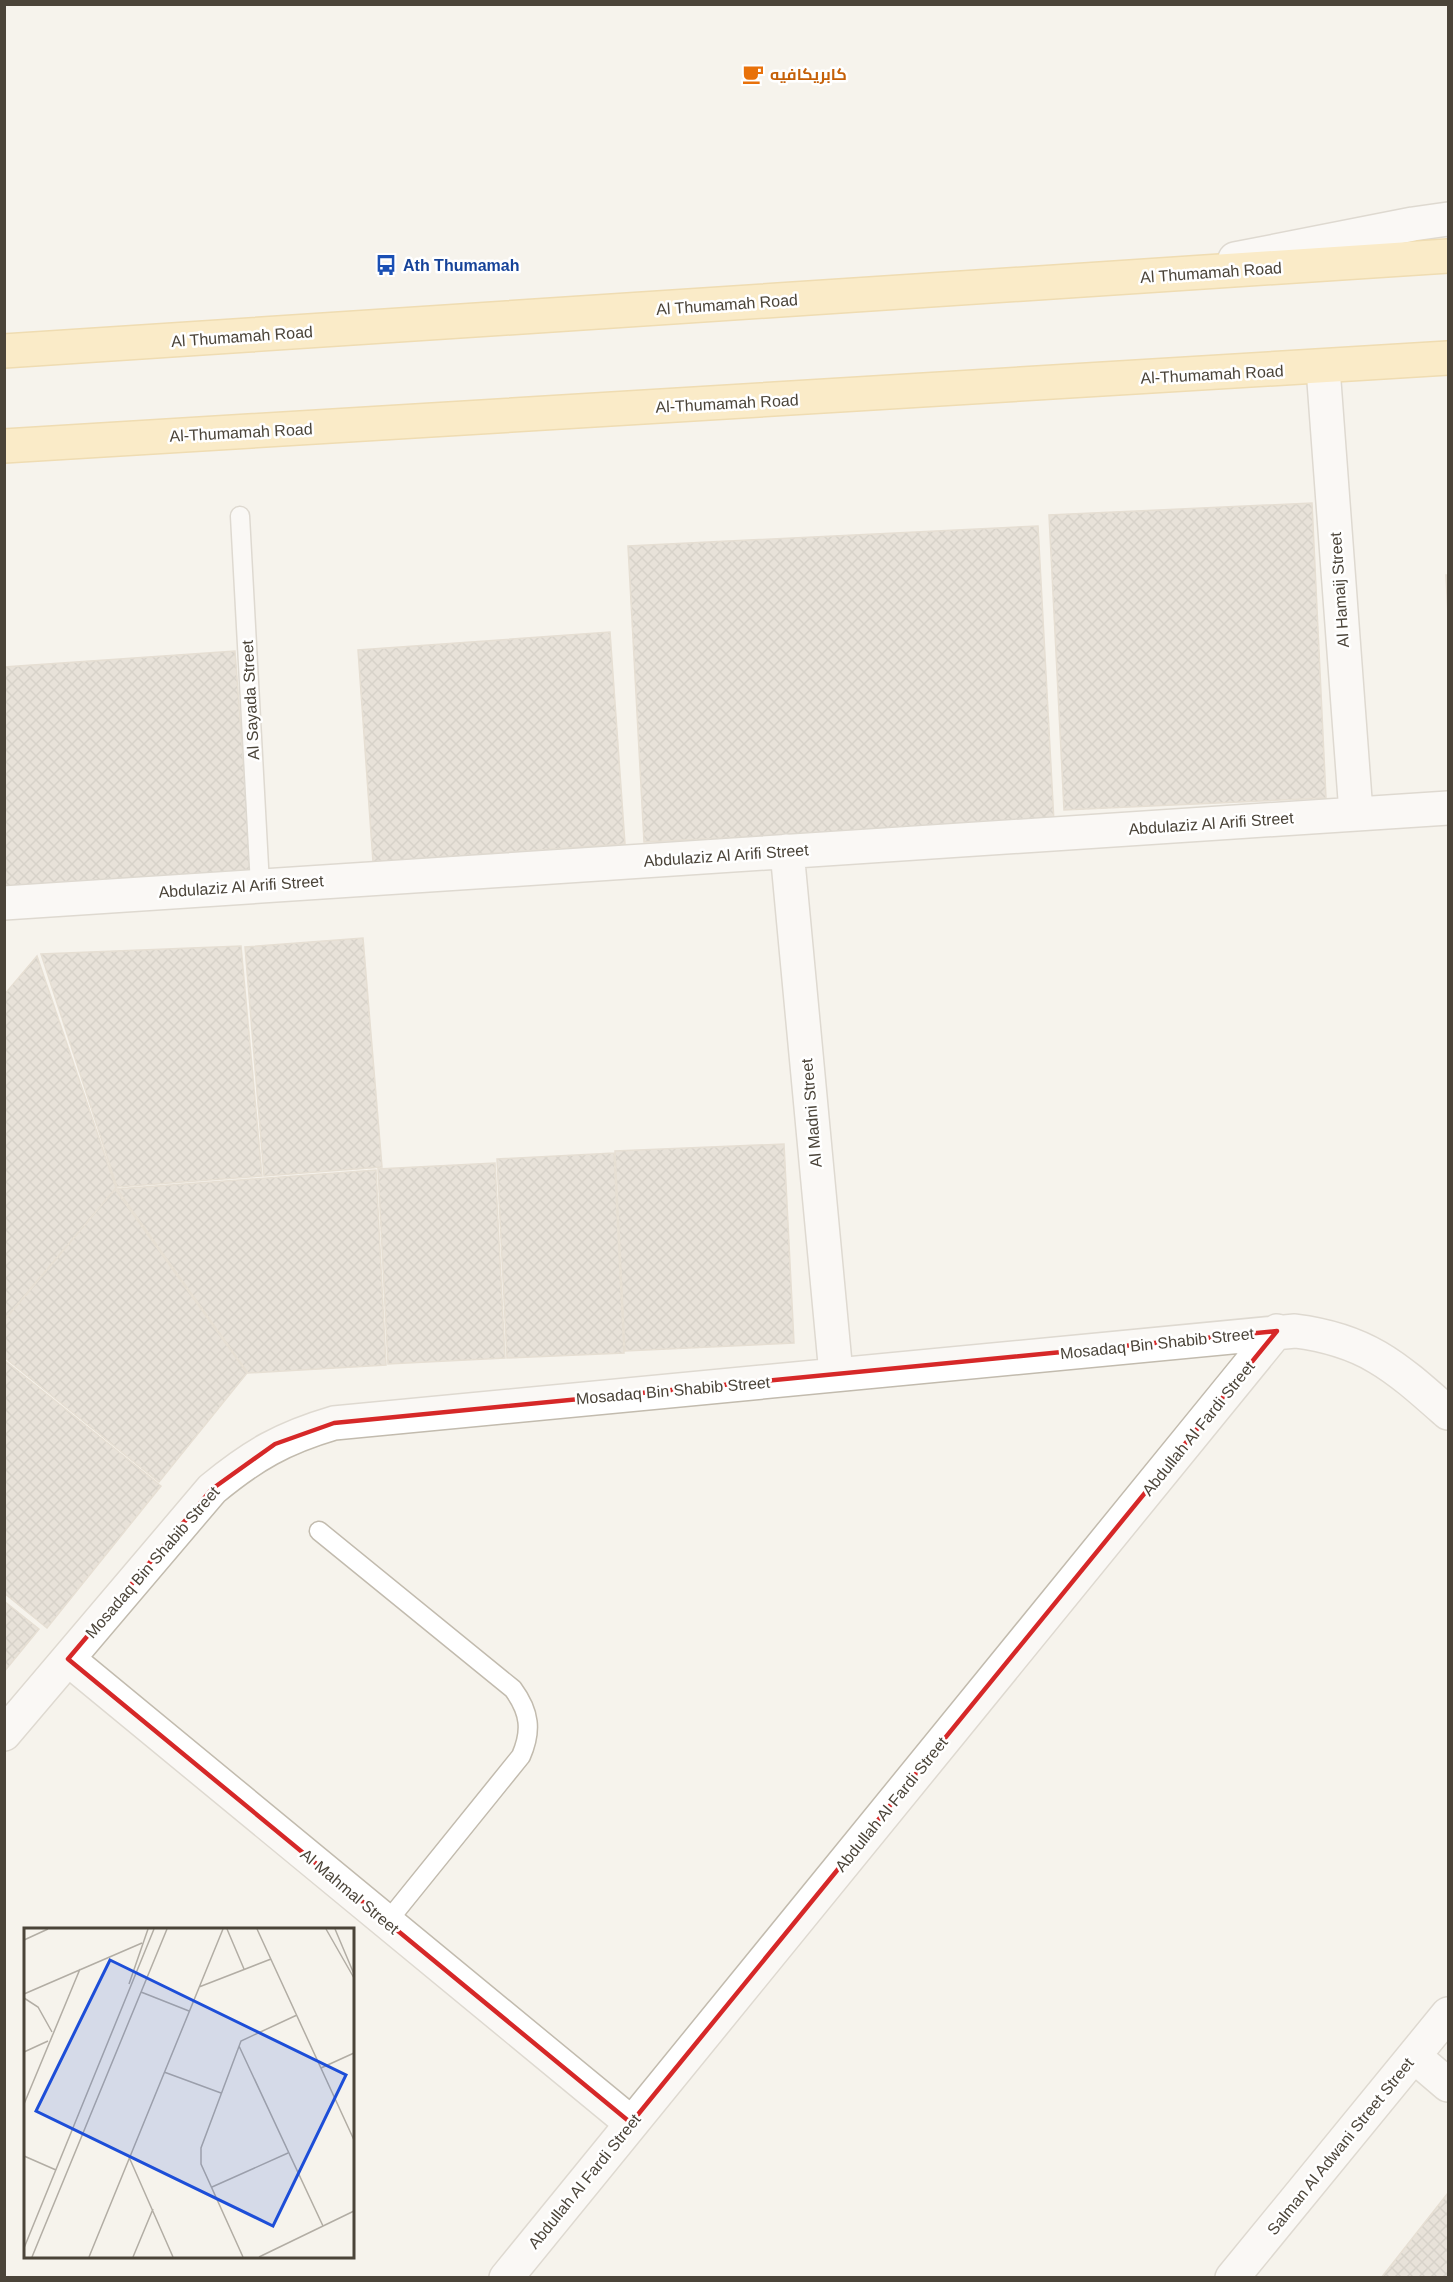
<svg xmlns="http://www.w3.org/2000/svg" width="1453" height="2282" font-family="Helvetica,Cairo,sans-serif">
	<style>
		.building { fill: url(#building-cross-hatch); stroke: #d3c7b4; stroke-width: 1.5 }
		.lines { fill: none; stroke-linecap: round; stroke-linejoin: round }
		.service-casing { stroke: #c2bbae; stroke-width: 21 }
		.minor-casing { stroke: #c2bbae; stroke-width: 36 }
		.tertiary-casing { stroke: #c2bbae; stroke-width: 36 }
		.primary-casing { stroke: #e6c16a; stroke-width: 36 }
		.service { stroke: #fff; stroke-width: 18 }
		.minor { stroke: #fff; stroke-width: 33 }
		.tertiary { stroke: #fff; stroke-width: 33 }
		.primary { stroke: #ffe39c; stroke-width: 33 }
		.marked { fill: none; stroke: #d62828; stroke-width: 4.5; stroke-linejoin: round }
		.labels { text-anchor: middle; stroke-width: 5; stroke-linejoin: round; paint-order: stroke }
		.food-label { font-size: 16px; font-weight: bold; fill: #c56008; stroke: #fff; text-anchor: start }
		.transit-label { font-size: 16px; font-weight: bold; fill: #164399; stroke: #fff; text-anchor: start }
		.street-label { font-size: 16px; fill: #4b4439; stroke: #fff }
		.inset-road { fill: none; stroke: #b2ada4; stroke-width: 1.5 }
		.view { fill: #1d4ed8; fill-opacity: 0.15; stroke: #1d4ed8; stroke-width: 3 }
		.inset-edge { fill: none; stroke: #4b4439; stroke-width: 3 }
	</style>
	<defs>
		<pattern id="building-cross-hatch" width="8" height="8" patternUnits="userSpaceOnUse" patternTransform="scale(1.5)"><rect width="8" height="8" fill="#d8cfc1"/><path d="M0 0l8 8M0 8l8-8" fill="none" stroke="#b1aa9e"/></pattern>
	</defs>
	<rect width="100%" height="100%" fill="#f6f3ec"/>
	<path class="building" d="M1312,503l14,295 -262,12 -15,-295z
		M1038,526l16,296 -410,20 -16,-296z
		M1446,575h2v40z
		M610,632l15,212 -252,18 -15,-212z
		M235,651l17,227 -248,18v-229z
		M363,938l19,229 -118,9 -19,-229z
		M241,946l21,230 -145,11 -76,-233z
		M37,956l79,232 -112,132v-325z
		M784,1144l10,199 -169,8 -10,-200z
		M614,1153l10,200 -117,5 -10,-199z
		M495,1163l10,195 -117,6 -10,-195z
		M376,1170l10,195 -138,8 -131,-184z
		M115,1189l132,184 -88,109 -155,-125v-36z
		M4,1360l157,126 -114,142 -43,-35z
		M4,1601l35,28 -35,43z
		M1448,2193v85h-67z"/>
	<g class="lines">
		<defs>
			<path id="service" d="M240,516l20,369
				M319,1531l194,158c17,23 19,42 8,67l-134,166"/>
			<path id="minor" d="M1323,368l33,445
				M787,851l49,523
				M4,903l1444,-95
				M68,1659l563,464
				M4,1734l208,-245c41,-34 71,-51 122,-66l961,-92c72,9 101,36 153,82
				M1414,2056l34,29
				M506,2278l771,-947
				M1232,2278l216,-264"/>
			<path id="tertiary" d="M1235,259l178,-35 35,-5"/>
			<path id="primary" d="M4,351l1444,-95
				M4,446l1444,-88"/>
		</defs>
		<use href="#service" class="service-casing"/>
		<use href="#minor" class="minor-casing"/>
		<use href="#tertiary" class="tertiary-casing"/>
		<use href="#primary" class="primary-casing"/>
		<use href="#service" class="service"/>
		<use href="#minor" class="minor"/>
		<use href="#tertiary" class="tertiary"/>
		<use href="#primary" class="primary"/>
	</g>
	<path d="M0 0H1453V2282H0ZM1277,1331l-646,792 -563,-464 144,-170 63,-45 59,-21z" fill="#f6f3ec" fill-opacity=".55" fill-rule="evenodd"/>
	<path class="marked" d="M1277,1331l-646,792 -563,-464 144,-170 63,-45 59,-21z"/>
	<defs>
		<symbol id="cafe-bare" viewBox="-9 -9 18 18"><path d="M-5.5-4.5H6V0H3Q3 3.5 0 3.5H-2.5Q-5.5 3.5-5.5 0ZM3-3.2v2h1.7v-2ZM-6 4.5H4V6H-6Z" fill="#e8710a" stroke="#fff" stroke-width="2.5" paint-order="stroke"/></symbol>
		<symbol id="bus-bare" viewBox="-9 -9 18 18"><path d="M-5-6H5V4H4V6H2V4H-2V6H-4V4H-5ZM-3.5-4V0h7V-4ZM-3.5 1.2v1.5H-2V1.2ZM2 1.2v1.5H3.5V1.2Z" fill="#1a4fb4" stroke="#fff" stroke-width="2.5" paint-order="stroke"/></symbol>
	</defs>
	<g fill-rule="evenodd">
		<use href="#cafe-bare" x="738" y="59" width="30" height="30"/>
		<use href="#bus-bare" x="371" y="250" width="30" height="30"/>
	</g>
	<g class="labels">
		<g class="food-label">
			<text x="770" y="80">كابريكافيه</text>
		</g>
		<g class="transit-label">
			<text x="403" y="271">Ath Thumamah</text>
		</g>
		<g class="street-label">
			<text transform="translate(1211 272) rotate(-4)" y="6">Al Thumamah Road</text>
			<text transform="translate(727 304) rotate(-4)" y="6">Al Thumamah Road</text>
			<text transform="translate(242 336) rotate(-4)" y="6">Al Thumamah Road</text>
			<text transform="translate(1212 374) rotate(-3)" y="6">Al-Thumamah Road</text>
			<text transform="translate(727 403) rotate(-3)" y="6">Al-Thumamah Road</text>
			<text transform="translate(241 432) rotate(-3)" y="6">Al-Thumamah Road</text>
			<text transform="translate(1339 590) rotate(-94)" y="6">Al Hamaij Street</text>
			<text transform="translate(250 700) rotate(-93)" y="6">Al Sayada Street</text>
			<text transform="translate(1211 823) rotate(-4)" y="6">Abdulaziz Al Arifi Street</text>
			<text transform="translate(726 855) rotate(-4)" y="6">Abdulaziz Al Arifi Street</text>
			<text transform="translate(241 886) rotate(-4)" y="6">Abdulaziz Al Arifi Street</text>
			<text transform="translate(811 1113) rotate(-95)" y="6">Al Madni Street</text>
			<text transform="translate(1157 1343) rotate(-6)" y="6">Mosadaq Bin Shabib Street</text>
			<text transform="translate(673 1390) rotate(-5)" y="6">Mosadaq Bin Shabib Street</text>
			<text transform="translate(1198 1428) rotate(-51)" y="6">Abdullah Al Fardi Street</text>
			<text transform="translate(152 1562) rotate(-49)" y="6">Mosadaq Bin Shabib Street</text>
			<text transform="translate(891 1804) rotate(-51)" y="6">Abdullah Al Fardi Street</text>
			<text transform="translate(350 1891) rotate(40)" y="6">Al Mahmal Street</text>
			<text transform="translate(1340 2146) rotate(-51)" y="6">Salman Al Adwani Street Street</text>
			<text transform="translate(584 2181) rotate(-51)" y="6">Abdullah Al Fardi Street</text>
		</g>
	</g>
	<g transform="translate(24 1928)">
		<rect width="330" height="330" fill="#f6f3ec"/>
		<path class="inset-road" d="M203,1l17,40M233,1l97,211M302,1l28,49M311,1l19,45M0,12l24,-11M105,56l19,-55M175,59l72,-28M117,64l48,19M0,66l118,-51M0,70l14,9 14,25M215,118l84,180M0,124l24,-11M297,140l33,-15M140,144l57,21M0,176l56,-135M0,228l32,14M105,229l44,100M188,259l76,-34M0,320l130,-319M8,329l135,-328M65,329l134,-328M109,329l20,-48M219,329l-42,-93v-16l40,-107 56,-26M235,329l95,-46"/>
		<path class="view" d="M86,32l236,115 -73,151 -237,-115z"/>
		<rect width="330" height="330" class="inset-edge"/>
	</g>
	<rect width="1453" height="2282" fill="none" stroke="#4b4439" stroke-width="12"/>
</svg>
